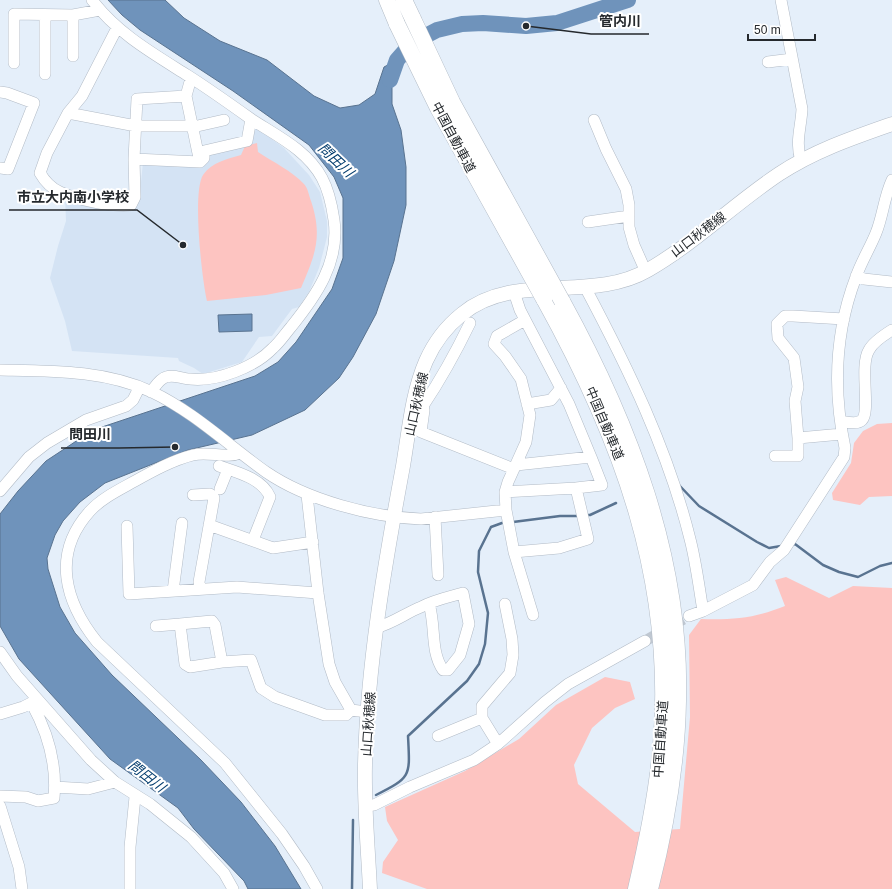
<svg xmlns="http://www.w3.org/2000/svg" width="892" height="889" font-family="Helvetica,'Noto Sans JP',sans-serif">
	<style>
		.built { fill: #d4e3f4 }
		.green { fill: #fdc4c1 }
		.water { fill: #6f93bb; stroke: #597390 }
		.lines { fill: none; stroke-linecap: round; stroke-linejoin: round }
		.stream { stroke: #597390; stroke-width: 2.5 }
		.river { stroke: #6f93bb; stroke-width: 16 }
		.minor-tunnel { stroke: #bfc7d1; stroke-width: 11; stroke-dasharray: 11 5.5; stroke-linecap: butt }
		.minor-casing { stroke: #b2bbc6; stroke-width: 12 }
		.major-casing { stroke: #b2bbc6; stroke-width: 15 }
		.highway-casing { stroke: #b2bbc6; stroke-width: 17 }
		.minor { stroke: #fff; stroke-width: 11 }
		.major { stroke: #fff; stroke-width: 14 }
		.highway { stroke: #fff; stroke-width: 16 }
		.highway-bridge-casing { stroke: #b2bbc6; stroke-width: 17; stroke-linecap: butt }
		.highway-bridge { stroke: #fff; stroke-width: 16 }
		.labels { text-anchor: middle; stroke-width: 4; stroke-linejoin: round; paint-order: stroke }
		.street-label { font-size: 13px; fill: #25292d; stroke: #fff }
		.water-label { font-size: 14px; font-style: italic; fill: #043d6e; stroke: #fff }
		.leader { fill: none; stroke: #25292d; stroke-width: 1.5 }
		.callout-dot { fill: #25292d; stroke: #fff; stroke-width: 1.5 }
		.callout-label { font-size: 14px; text-anchor: middle; font-weight: bold; fill: #25292d; stroke: #fff; stroke-width: 4; stroke-linejoin: round; paint-order: stroke }
	</style>
	<rect width="100%" height="100%" fill="#e5effa"/>
	<path class="built" d="M255,127l29,21 25,27 11,17 7,29v16l-8,31 -10,24 -10,15 -7,2 -20,27 -13,1 -17,25 -39,12 -9,-6 -15,-7 -1,-3 -106,-7 -7,-30 -15,-43 8,-32 8,-25 -1,-25 68,11 6,-5 4,-40 56,3 9,-13 42,-8z"/>
	<path class="green" d="M257,143l1,9c15,10 34,19 46,32 4,4 5,12 7,17 12,36 4,54 -10,87l-35,7 -59,6c-5,-21 -15,-108 -4,-126 9,-13 24,-16 38,-20l4,-9z
		M892,423v73l-23,1 -9,8 -27,-5 -1,-7 19,-30 3,-20 9,-12 14,-7z
		M786,577l43,21 24,-12 39,2v301h-465l-45,-16 1,-11 15,-22 -11,-19 -2,-14 80,-36 54,-32 37,-34 49,-28 25,5 5,17 -20,9 -23,20 -18,37 4,19 57,48 45,-3 10,-112 -1,-82 12,-16c32,1 54,-1 84,-13l-10,-26z"/>
	<path class="water" d="M108,0h57l19,18 36,23 47,19 47,36 26,12 19,-3 16,-11 9,-27 13,-7 -5,22v22l9,26 5,37v38l-12,56 -18,53 -23,43 -14,21 -34,32 -53,25 -64,15 -83,33 -25,19 -17,19 -8,14 -8,23 1,11 12,38 15,26 37,42 89,85 40,42 34,44 26,43h-53l-4,-8 -50,-52 -16,-21 -68,-49 -91,-100 -19,-33v-112l18,-23 28,-30 47,-31 162,-54 23,-14 18,-20 36,-53 11,-31v-60l-9,-21 -25,-32 -76,-54 -93,-61 -18,-15z
		M252,314v17l-33,1 -1,-17z"/>
	<g class="lines">
		<path class="stream" d="M678,484l21,22 58,36 12,6 12,-2
			M586,515h4l26,-12
			M513,522l47,-6h19
			M792,545l3,-1 28,21 16,7 19,5 22,-11 12,-3
			M376,795c36,-18 34,-19 32,-59l59,-55 12,-17 6,-20 3,-31 -10,-41 1,-21 12,-24 11,-4
			M352,889l1,-69"/>
		<path class="river" d="M390,80l7,-20 15,-17 25,-13 25,-6 21,-1 43,3 31,-3 71,-23"/>
		<path class="minor-tunnel" d="M645,641l44,-25"/>
		<defs>
			<path id="minor" d="M92,0c25,33 60,53 95,75 22,14 43,29 64,44 26,17 56,31 71,59 7,13 10,28 12,42 6,42 -18,76 -43,107 -6,7 -11,15 -18,21 -18,19 -56,34 -83,31 -8,0 -16,-5 -24,-2 -7,2 -11,10 -15,15
				M781,0l21,109c-1,19 -7,33 -1,52
				M117,28l-35,68 -14,17 -21,40 -7,20c4,7 11,15 20,19 17,8 53,15 71,13l4,-8 -1,-38 3,-60 49,-3
				M73,56v-41
				M768,62l24,-3
				M14,63v-49l59,1 27,-5
				M45,74v-59
				M191,78l-5,18 13,62
				M0,92l7,1 27,10 -26,66 -8,-1
				M68,113l68,13h56
				M594,120l12,29 20,40 3,16v22l5,18 12,27
				M193,127l31,-7
				M134,159l66,3 4,-4v-7l43,-10 4,-22
				M588,222l41,-6
				M856,276l8,3 28,3
				M585,287c43,81 83,163 105,252 6,23 9,48 13,72
				M514,292l6,18 49,94 22,53 -75,8
				M0,370c51,1 105,0 152,22 42,20 76,53 114,80 41,28 105,45 155,47l85,-9 8,42 19,63
				M527,404l24,-4 10,-12
				M416,406h7c18,-27 33,-54 47,-83
				M423,406l1,4 -3,22 93,37
				M841,421c6,1 16,4 21,-1 9,-9 -3,-54 7,-70 4,-8 15,-15 23,-20
				M842,434l-44,4 -3,-37 3,-14 -4,-29 -16,-20 -1,-14 8,-8h8l51,3
				M240,453c-13,6 -32,-2 -47,2 -20,5 -40,16 -58,26 -16,9 -33,17 -45,30 -39,43 -25,91 7,131l128,121 57,71 22,32 13,23
				M775,456h23v-18
				M219,466c17,6 43,12 51,31l-17,43
				M576,488l26,-3 -11,-28
				M220,489l8,-20
				M0,491l29,-34 18,-14 39,-23 40,-14 7,-6 6,-12
				M505,492l71,-4 12,51 -29,9 -45,4
				M193,495l17,-1 4,4 -15,84 1,7
				M307,495l11,98 11,71 6,18 16,28 16,2
				M506,510l-1,-18 3,-10 18,-40 4,-27 -9,-36 -16,-23 -11,-12 3,-8 28,-16
				M435,517l3,58
				M209,525l64,23 40,-6
				M127,526l2,68 108,-7 81,6
				M173,591l9,-68
				M689,616l14,-5 50,-26 17,-23 14,-12 60,-93 1,-9c-12,-57 -10,-116 11,-171 5,-15 14,-29 20,-44 7,-17 8,-36 16,-53
				M180,624l32,-3 3,4 7,37
				M156,626l24,-2 5,40 5,3 32,-5 29,-2 10,28 14,9 50,18h21l5,-5
				M378,627c15,-4 28,-14 43,-20 13,-7 28,-10 42,-14l6,31 -9,31 -12,15h-5c-13,-19 -7,-44 -14,-66
				M0,652l17,24 74,84 24,22 35,22 41,33 33,36 9,16
				M0,714l23,-7 14,-7
				M482,718v-12l28,-33 3,-18 -1,-16 -7,-35
				M438,736l44,-18 16,26
				M55,787l33,2 27,-7
				M0,796l26,1 12,4 16,-3c3,-33 -6,-65 -22,-94
				M0,806l19,61 3,22
				M365,806l9,-1 36,-18 64,-27 24,-16 47,-42 23,-18 77,-43
				M130,889v-42l5,-50"/>
			<path id="major" d="M370,889c-2,-41 -6,-83 -5,-124 2,-99 20,-202 38,-299 6,-35 9,-73 23,-105 8,-18 21,-35 36,-47 52,-43 130,-11 186,-44 47,-27 86,-66 131,-96 35,-23 73,-36 113,-50"/>
			<path id="highway" d="M387,0l10,24
				M404,0l9,19
				M544,299c78,141 131,282 117,447 -4,49 -14,96 -25,143
				M562,301c67,122 120,258 116,400 -1,64 -12,126 -28,188"/>
		</defs>
		<use href="#minor" class="minor-casing"/>
		<use href="#major" class="major-casing"/>
		<use href="#highway" class="highway-casing"/>
		<use href="#minor" class="minor"/>
		<use href="#major" class="major"/>
		<use href="#highway" class="highway"/>
		<defs>
			<path id="highway-bridge" d="M413,19l39,83 110,199
				M397,24l41,84 106,191"/>
		</defs>
		<use href="#highway-bridge" class="highway-bridge-casing"/>
		<use href="#highway-bridge" class="highway-bridge"/>
	</g>
	<g class="labels">
		<g class="street-label">
			<text transform="translate(454 137) rotate(62)" y="5">中国自動車道</text>
			<text transform="translate(698 234) rotate(-37)" y="5">山口秋穂線</text>
			<text transform="translate(416 404) rotate(-77)" y="5">山口秋穂線</text>
			<text transform="translate(605 423) rotate(67)" y="5">中国自動車道</text>
			<text transform="translate(368 724) rotate(-86)" y="5">山口秋穂線</text>
			<text transform="translate(660 739) rotate(-86)" y="5">中国自動車道</text>
		</g>
		<g class="water-label">
			<text transform="translate(336 160) rotate(43)" y="5">問田川</text>
			<text transform="translate(147 776) rotate(38)" y="5">問田川</text>
		</g>
	</g>
	<path class="leader" d="M526 26L591 34H649M183 245L137 210H9M175 447L119 448H61"/>
	<g class="callout-dot">
		<circle cx="526" cy="26" r="4"/>
		<circle cx="183" cy="245" r="4"/>
		<circle cx="175" cy="447" r="4"/>
	</g>
	<g class="callout-label">
		<text x="620" y="26">管内川</text>
		<text x="73" y="202">市立大内南小学校</text>
		<text x="90" y="439">問田川</text>
	</g>
	<path d="M748 34v6h67v-6" fill="none" stroke="#25292d" stroke-width="2"/>
	<text x="754" y="34" font-size="12" fill="#25292d" stroke="#ffffff" stroke-width="3" paint-order="stroke">50 m</text>
</svg>
